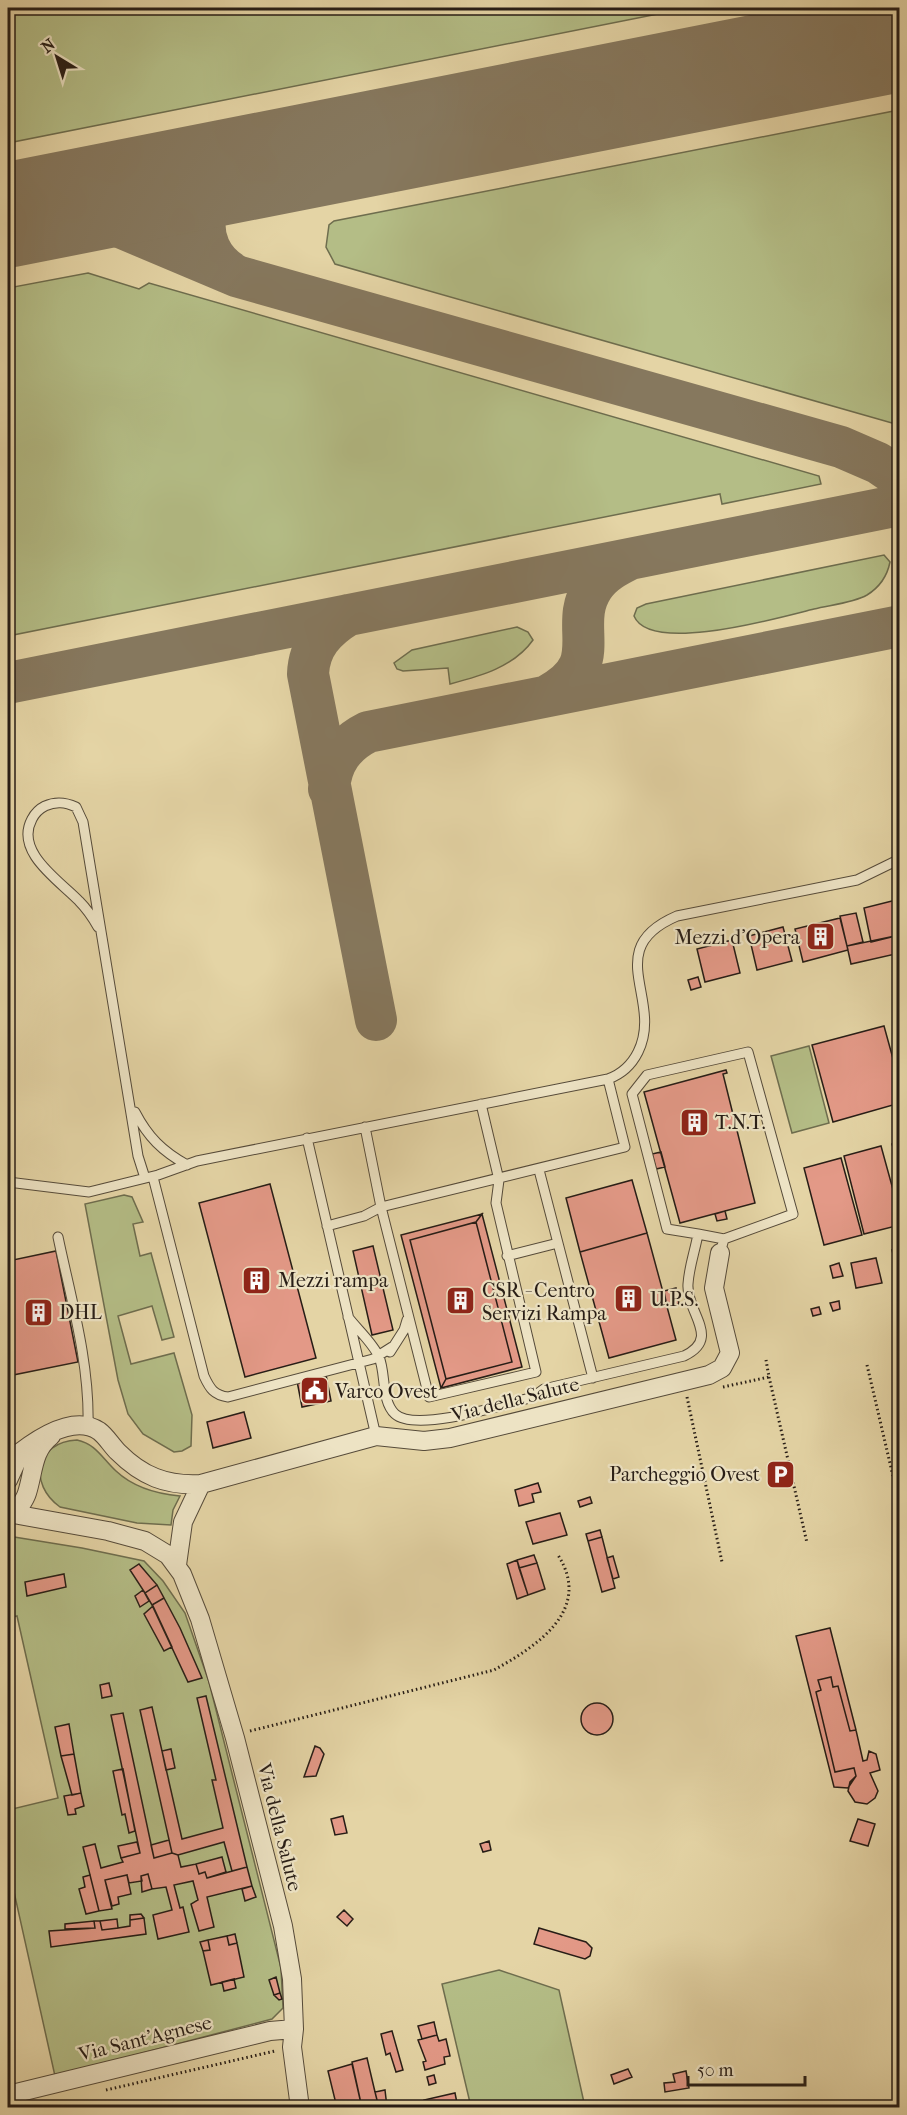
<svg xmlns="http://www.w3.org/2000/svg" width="907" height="2115" font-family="'IM FELL French Canon',serif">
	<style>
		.green { fill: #b4bd86; stroke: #6e6d4e; stroke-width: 1.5 }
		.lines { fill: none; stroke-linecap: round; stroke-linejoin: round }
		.taxiway { stroke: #86785e; stroke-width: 42 }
		.runway { stroke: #86785e; stroke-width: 105 }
		.building { fill: #e39987; stroke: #271d16; stroke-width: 1.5 }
		.service-casing { stroke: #564b3a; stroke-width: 11 }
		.minor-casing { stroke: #564b3a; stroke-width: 20 }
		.path { stroke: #271d16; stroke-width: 3; stroke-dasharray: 1.5 3; stroke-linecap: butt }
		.service { stroke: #ede3c4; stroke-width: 9 }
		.minor { stroke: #ede3c4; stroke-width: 18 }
		.labels { text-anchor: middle; stroke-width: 4.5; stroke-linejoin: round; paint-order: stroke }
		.poi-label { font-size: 20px; fill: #271d16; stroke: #ede3c4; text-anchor: start }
		.street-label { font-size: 20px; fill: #271d16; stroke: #ede3c4 }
	</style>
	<rect width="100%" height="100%" fill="#e4d4a5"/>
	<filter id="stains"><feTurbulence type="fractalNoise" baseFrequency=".00333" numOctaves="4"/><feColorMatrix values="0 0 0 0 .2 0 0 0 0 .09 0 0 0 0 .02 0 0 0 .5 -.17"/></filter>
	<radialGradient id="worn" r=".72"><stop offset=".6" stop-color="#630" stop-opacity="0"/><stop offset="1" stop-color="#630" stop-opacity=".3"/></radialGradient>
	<path class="green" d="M8,8h680l-680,135z
		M899,110v315l-564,-161 -9,-17 3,-22 5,-4z
		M88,273l51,16 10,-6 670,193 2,8 -99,20 -2,-10 -712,142v-348z
		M884,555l6,7c-3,15 -10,25 -23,33 -14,8 -37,10 -53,14 -33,8 -164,46 -180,7l3,-8 9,-4z
		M517,627l11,5 5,8c-19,27 -53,36 -83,44l-2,-16 -45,3 -6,-2 -3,-6 18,-13z
		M809,1046l20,77 -37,10 -21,-77z
		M124,1195l8,2 11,25 -10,2 7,32 11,-3 23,84 -12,3 -10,-34 -34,10 13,48 43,-11 18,62 -1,31 -9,5 -8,1 -31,-18 -15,-20 -10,-34 -33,-176z
		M77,1440c19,4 25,18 39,31 17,16 42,23 64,25l-7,14 -2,15 -34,-2 -77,-16c-32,-23 -25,-65 17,-67z
		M8,1536l74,12 62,13 19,20 22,32 24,69 72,286 2,40 -11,11 -217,57 -47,-211v-55l50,-12 -41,-182 -9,2z
		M499,1970l60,20 26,117h-114l-29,-123z"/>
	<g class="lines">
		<path class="taxiway" d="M59,205l16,3 161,68 605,171 37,16 22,15
			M235,275c-50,-28 -35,-99 21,-107
			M348,615c-23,14 -39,31 -40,59l68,346
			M8,683l892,-178
			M547,696c63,-33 19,-68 46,-109 9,-14 23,-21 37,-28
			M329,789c2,-27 15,-45 39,-57l532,-106"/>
		<path class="runway" d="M8,215l892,-176"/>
	</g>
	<path class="building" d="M900,899v36l-29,7 -7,-34z
		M856,913l7,29 -16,4 -7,-30z
		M840,918l8,32 -45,12 -8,-33z
		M783,927l9,34 -35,9 -8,-34z
		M900,935v18l-49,11 -4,-18z
		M732,940l8,33 -35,9 -8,-33z
		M698,977l3,10 -10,3 -3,-10z
		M884,1026l16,58v19l-67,19 -21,-77z
		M726,1070l1,3 -4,1 32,129 -75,20 -36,-131z
		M900,1142v29l-8,-27z
		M881,1146l19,69v10l-36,9 -20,-78z
		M661,1152l4,15 -9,2 -4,-15z
		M841,1158l21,77 -38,10 -20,-77z
		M632,1180l15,53 -67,19 -14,-54z
		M270,1184l46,174 -71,19 -46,-174z
		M725,1211l2,8 -10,2 -2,-7z
		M482,1214l40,153 -81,21 5,-9 66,-17 -36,-140z
		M482,1214l-6,8 -66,18 36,139 -5,9 -40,-153z
		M476,1222l36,140 -66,17 -36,-139z
		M647,1233l29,107 -67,18 -29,-106z
		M373,1246l20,84 -21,5 -19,-84z
		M900,1249v22l-3,1 -5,-22z
		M56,1251l22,111 -70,14v-115z
		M876,1258l6,25 -26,5 -5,-25z
		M839,1263l4,13 -10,2 -3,-12z
		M676,1288l3,16 -12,3 -3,-16z
		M839,1301l1,8 -7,2 -3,-8z
		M819,1307l2,7 -8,2 -2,-7z
		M326,1375l5,26 -29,6 -5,-26z
		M244,1412l7,26 -38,10 -6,-26z
		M538,1483l3,9 -9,2 2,8 -15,4 -4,-16z
		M590,1497l2,6 -12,4 -2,-6z
		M560,1513l7,22 -34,9 -7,-22z
		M600,1530l2,7 -14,4 -2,-7z
		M602,1537l13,51 -13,4 -14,-51z
		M534,1555l3,8 -18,5 -2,-8z
		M613,1556l6,21 -6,2 -6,-21z
		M8,1559l5,16 -4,1 5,23 -6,1z
		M517,1560l11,35 -11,4 -10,-35z
		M537,1563l8,26 -17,6 -9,-27z
		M139,1564l18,21 -12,8 -15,-23z
		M64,1574l2,13 -39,9 -2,-14z
		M157,1585l7,13 -12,7 -7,-12z
		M143,1590l6,11 -9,6 -5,-11z
		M164,1598l16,30 22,50 -14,4 -36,-77z
		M153,1606l19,41 -8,4 -20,-37z
		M830,1628l26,102 -6,1 -12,-45 -5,1 -2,-10 -13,3 3,10 -5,2 19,80 19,-4 2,8 -8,12 -14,-1 -38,-151z
		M831,1677l2,10 5,-1 12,45 6,-1 7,31 4,-1 2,-9 7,3 4,16 -10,3 8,18 -3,7 -8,6 -12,-2 -7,-11 2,-9 6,-6 -2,-8 -19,4 -19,-80 5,-2 -3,-10z
		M109,1683l3,13 -10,2 -2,-13z
		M206,1696l41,171 -15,4 -8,-29 -46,13 -6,-2 -32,-143 12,-3 30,132 41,-11 -11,-48h4l-19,-82z
		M581 1719a16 16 0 1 1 32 0a16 16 0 1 1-32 0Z
		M123,1713l31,145 18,-5 6,2 3,12 15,-3 3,10 6,-2 2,6 40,-11 5,19 -45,11 7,30 -15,4 -8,-27 7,-4 -5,-19 -19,4 6,23 3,-1 6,25 -31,7 -5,-24 19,-5 -6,-23 -14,2 -4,-15 -7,2 1,5 -13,2 -2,-8 -22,5 7,29 -13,2 -16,-64 12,-3 6,24 22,-6 -2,-4 19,-5 -29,-138z
		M69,1724l5,30 -13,2 -6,-29z
		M315,1746l5,2 4,6 -8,22 -12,1z
		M171,1749l4,19 -9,2 -4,-19z
		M74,1754l7,39 -9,2 -11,-39z
		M123,1769l12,62 -6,2 -4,-19 -3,1 -9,-44z
		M81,1793l3,13 -9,3 1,5 -8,1 -4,-19z
		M343,1816l4,17 -12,2 -4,-16z
		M858,1819l17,5 -7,22 -18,-5z
		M169,1840l3,13 -18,5 -3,-13z
		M489,1841l2,9 -8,2 -3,-8z
		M137,1842l3,11 -19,5 -3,-12z
		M222,1857l4,15 -19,6 -2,-6 -6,2 -3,-10z
		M148,1874l4,15 -10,3 -1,-16z
		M90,1875l9,36 -13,3 -7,-25 6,-2 -2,-10z
		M127,1875l4,19 -13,3 1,7 -7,2 -7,-26z
		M252,1886l4,11 -11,4 -3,-12z
		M344,1910l9,9 -6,7 -10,-9z
		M141,1914l3,4 -14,2v-5z
		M144,1918l2,16 -95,13 -2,-16 46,-3 -1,-7h6l2,9 16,-2 12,-2v-6z
		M117,1919l1,9 -16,2 -2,-9z
		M94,1921l1,7 -30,1v-5z
		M539,1928l47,14 6,6 -2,8 -5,3 -51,-15z
		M235,1934l2,9 -8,2 -2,-9z
		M227,1936l2,9 8,-2 7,34 -33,8 -8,-34 7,-1 -2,-10z
		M208,1940l2,10 -7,1 -3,-9z
		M276,1977l4,16 -6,2 -5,-15z
		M234,1979l2,9 -12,3 -2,-9z
		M280,1993l2,6 -3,1 -5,-5z
		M434,2022l3,13 -15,4 -4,-13z
		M392,2031l11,39 -7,2 -6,-19 -4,2 -5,-21z
		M437,2035l2,6 7,-2 4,17 -6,1 1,7 -20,6 -2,-8 3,-1 -8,-21z
		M367,2058l8,34 4,16h-17l-10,-46z
		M352,2064l10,44h-25l-9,-37z
		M628,2069l4,8 -18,7 -3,-9z
		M686,2071l3,17 -24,4 -1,-9 11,-1 -2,-8z
		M434,2075l2,8 -7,2 -2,-8z
		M385,2090l2,17 -8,1 -4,-16z
		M455,2093l3,15h-32l-2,-8z"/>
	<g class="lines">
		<defs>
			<path id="service" d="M98,927c-5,-9 -11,-18 -19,-26 -19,-20 -65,-49 -47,-82 3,-6 7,-10 13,-13 11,-5 20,-4 31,1l7,15 55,334 7,22
				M135,1112c13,25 27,39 52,53
				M365,1127l16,80 48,190 107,-25 -40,-169 3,-23 -18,-76
				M307,1138l69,298
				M539,1170l54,208
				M153,1177l51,199c6,13 10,19 24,21l145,-38 19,-12
				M8,1182l81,10 69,-17 39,-14 411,-82c14,-5 23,-13 30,-27 26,-53 -38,-103 39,-136l180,-36 43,-21
				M327,1226l37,-10 17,-9 244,-60 -17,-68
				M698,1234l-31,-5 -35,-135 15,-19 101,-23 45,162 -69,25
				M58,1237c13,62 32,126 30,190
				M507,1256l51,-13
				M348,1317c9,12 25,26 31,40 7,16 2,44 16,57 21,19 111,-10 138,-17l11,-8 140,-33c38,-18 2,-43 4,-72 1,-17 7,-33 10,-50l26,5 -4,14
				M390,1352l14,-22 3,-10"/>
			<path id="minor" d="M8,1462c20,-17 63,-50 91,-31 7,5 12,14 19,21 24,24 48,34 83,32l175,-48 48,5 26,-3 259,-63 13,-7 8,-15 -16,-65 6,-35
				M8,1480l12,-26
				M8,1513l100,18 37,10 23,14 14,19 18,45 35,119 48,188 9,53 2,50 -2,18 8,61
				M15,1514c4,-7 10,-14 12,-21 7,-22 5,-42 24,-57
				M177,1565l6,-43 18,-38
				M8,2095l262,-64 24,-2"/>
		</defs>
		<use href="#service" class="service-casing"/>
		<use href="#minor" class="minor-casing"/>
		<path class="path" d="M867,1365l33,141
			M769,1377l38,166
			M723,1387l46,-10 -3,-17
			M687,1397l35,165
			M250,1731l244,-61c43,-24 99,-60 64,-115
			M106,2090l169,-39"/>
		<use href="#service" class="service"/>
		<use href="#minor" class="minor"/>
	</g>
	<defs>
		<symbol id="building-square" viewBox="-11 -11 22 22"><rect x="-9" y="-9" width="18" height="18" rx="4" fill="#8f2418" stroke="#ede3c4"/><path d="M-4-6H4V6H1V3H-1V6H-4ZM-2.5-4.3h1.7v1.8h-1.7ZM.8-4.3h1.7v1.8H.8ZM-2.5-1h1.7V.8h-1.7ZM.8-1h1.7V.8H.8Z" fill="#fff"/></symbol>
		<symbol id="civic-square" viewBox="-11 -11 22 22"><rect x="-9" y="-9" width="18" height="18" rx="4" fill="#8f2418" stroke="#ede3c4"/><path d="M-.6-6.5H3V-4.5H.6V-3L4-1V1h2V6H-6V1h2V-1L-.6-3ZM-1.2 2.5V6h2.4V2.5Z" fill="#fff"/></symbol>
		<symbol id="parking-square" viewBox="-11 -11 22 22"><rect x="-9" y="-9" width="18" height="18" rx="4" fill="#8f2418" stroke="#ede3c4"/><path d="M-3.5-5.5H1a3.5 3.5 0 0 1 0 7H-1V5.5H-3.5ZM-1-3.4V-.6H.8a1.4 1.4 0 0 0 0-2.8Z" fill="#fff"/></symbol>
	</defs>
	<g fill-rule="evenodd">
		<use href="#building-square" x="804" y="920" width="33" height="33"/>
		<use href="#building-square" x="678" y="1106" width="33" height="33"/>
		<use href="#building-square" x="240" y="1264" width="33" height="33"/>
		<use href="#building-square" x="612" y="1282" width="33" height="33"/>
		<use href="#building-square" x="444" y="1284" width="33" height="33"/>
		<use href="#building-square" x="22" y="1296" width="33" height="33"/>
		<use href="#civic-square" x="298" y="1374" width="33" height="33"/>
		<use href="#parking-square" x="764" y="1458" width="33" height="33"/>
	</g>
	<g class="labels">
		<g class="poi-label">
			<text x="800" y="944" text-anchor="end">Mezzi d'Opera</text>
			<text x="715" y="1129">T.N.T.</text>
			<text x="278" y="1287">Mezzi rampa</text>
			<text x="482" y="1297">CSR - Centro<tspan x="482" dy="23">Servizi Rampa</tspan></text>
			<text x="650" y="1306">U.P.S.</text>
			<text x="59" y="1319">DHL</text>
			<text x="335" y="1398">Varco Ovest</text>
			<text x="760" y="1481" text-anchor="end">Parcheggio Ovest</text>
		</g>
		<g class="street-label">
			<text transform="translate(515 1399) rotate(-14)" y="7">Via della Salute</text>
			<text transform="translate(280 1827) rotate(76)" y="7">Via della Salute</text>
			<text transform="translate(145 2038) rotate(-14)" y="7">Via Sant'Agnese</text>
		</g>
	</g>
	<rect width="907" height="2115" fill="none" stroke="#e4d4a5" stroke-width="30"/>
	<rect x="9" y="9" width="889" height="2097" fill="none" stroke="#271d16" stroke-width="3"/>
	<rect x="15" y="15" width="877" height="2085" fill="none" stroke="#271d16" stroke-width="1.5"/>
	<g transform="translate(57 57) rotate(322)" stroke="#ede3c4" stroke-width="4.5" paint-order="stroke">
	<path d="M0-4.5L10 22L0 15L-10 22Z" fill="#271d16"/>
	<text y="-9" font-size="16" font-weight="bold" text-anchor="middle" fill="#271d16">N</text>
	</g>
	<path d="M688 2076v9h117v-9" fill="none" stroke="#271d16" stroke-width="3"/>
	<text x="697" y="2076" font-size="18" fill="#271d16" stroke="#ede3c4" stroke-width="4.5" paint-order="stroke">50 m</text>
	<rect width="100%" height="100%" filter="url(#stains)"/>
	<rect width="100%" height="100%" fill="url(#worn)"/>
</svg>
